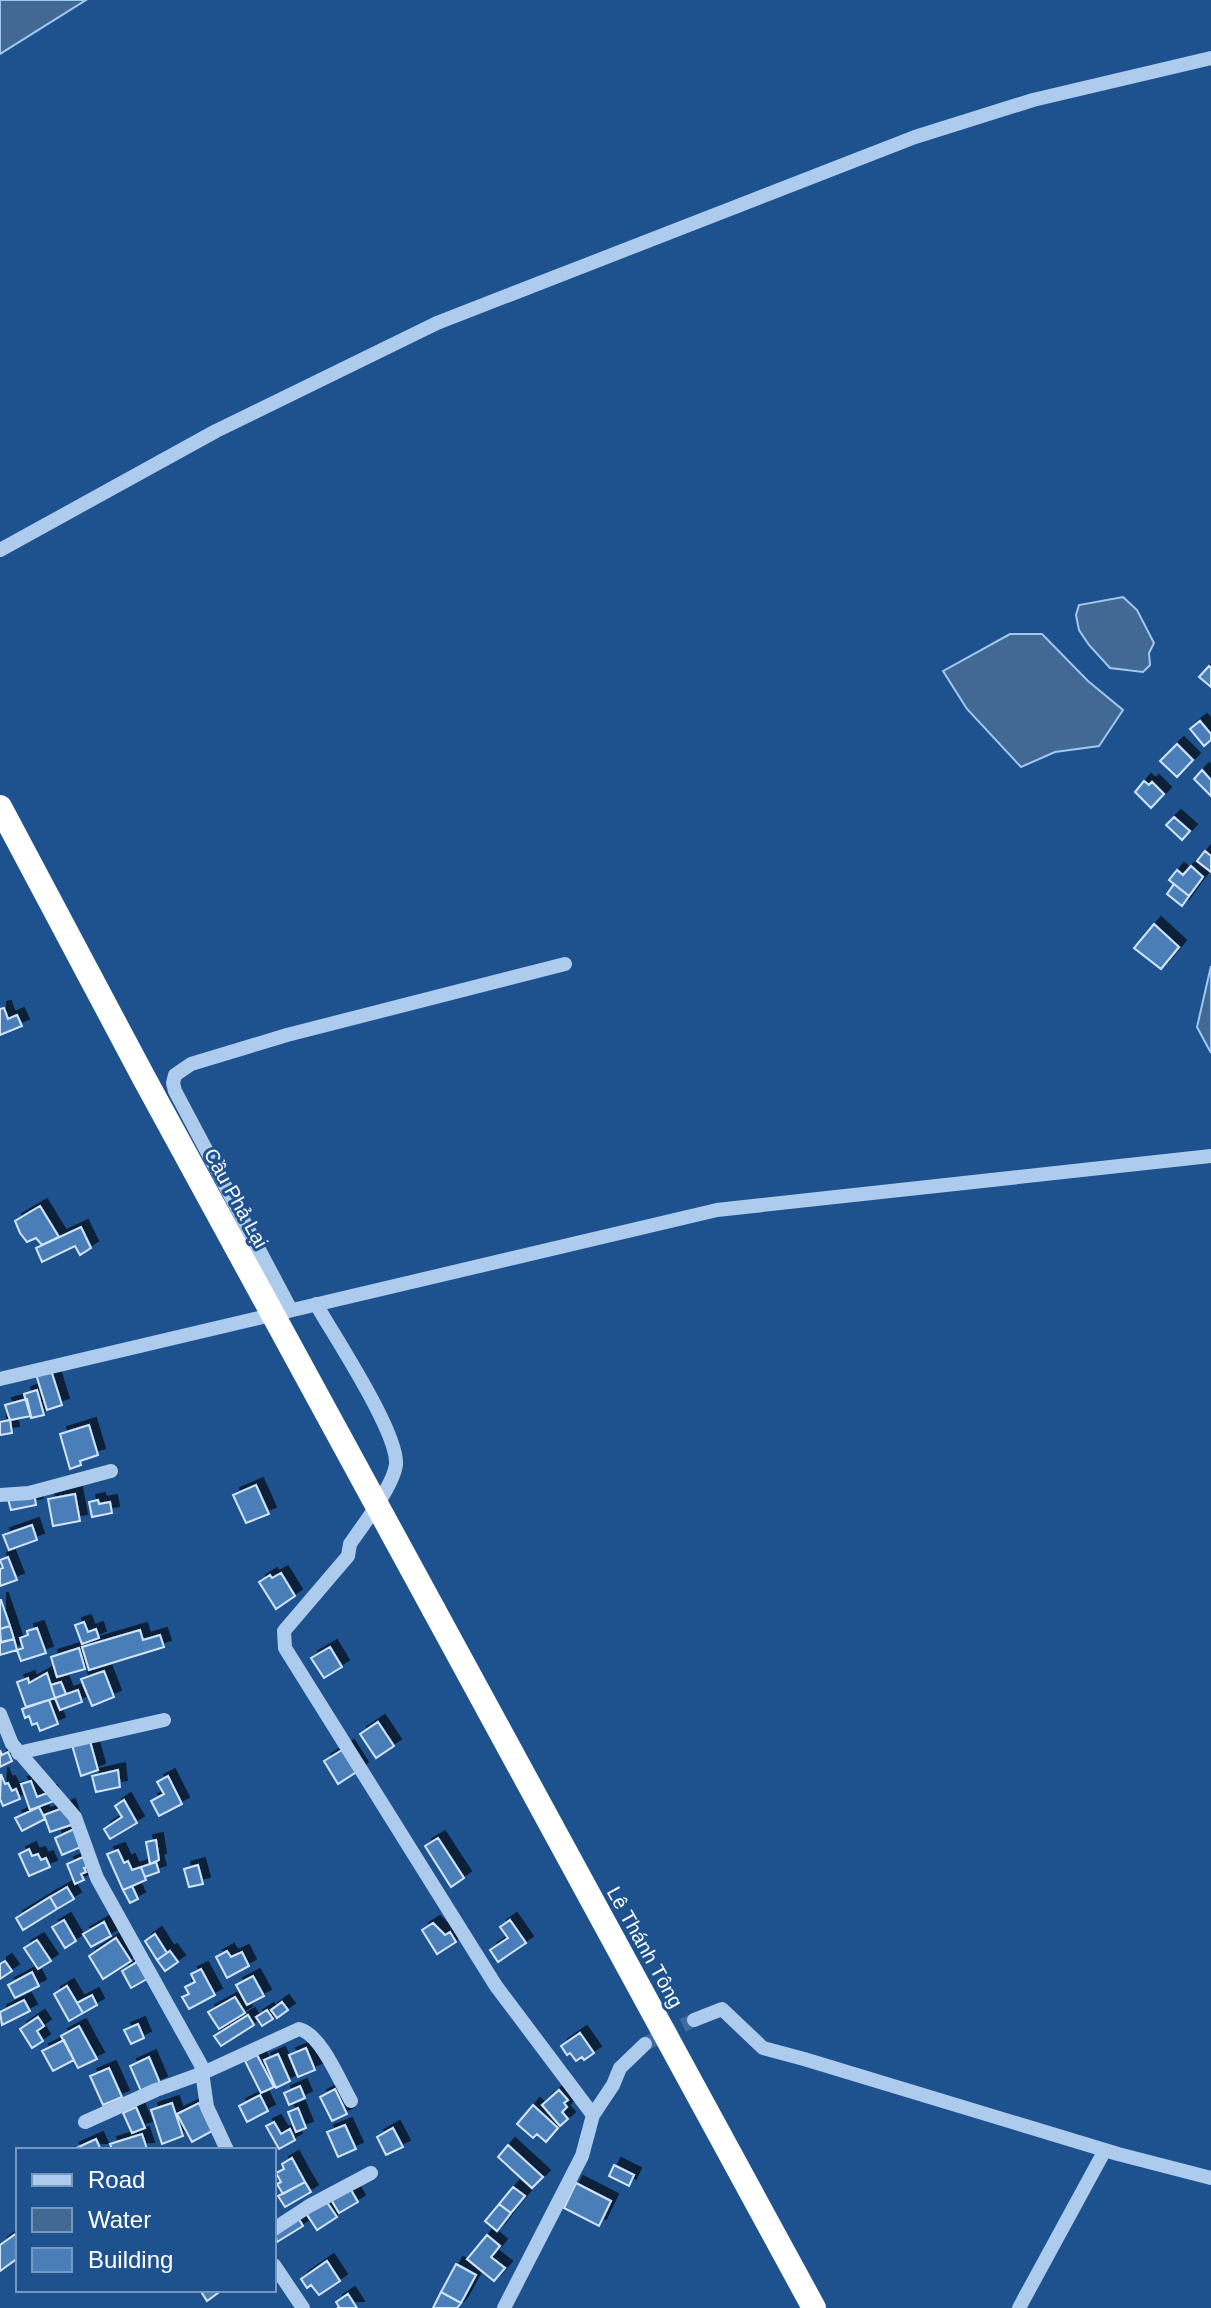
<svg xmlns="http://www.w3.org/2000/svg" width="1211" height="2308" font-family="Helvetica,sans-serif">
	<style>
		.water { fill: #426894; stroke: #a0c7ef; stroke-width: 2 }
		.building { fill: #4a7eb8; stroke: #d2e5fa; stroke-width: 2; filter: url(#shadow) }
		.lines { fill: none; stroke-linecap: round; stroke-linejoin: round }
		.minor-tunnel { stroke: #406ca0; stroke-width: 14; stroke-dasharray: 14 7; stroke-linecap: butt }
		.minor { stroke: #adcbed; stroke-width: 14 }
		.highway { stroke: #fff; stroke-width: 24 }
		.highway-bridge { stroke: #fff; stroke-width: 24 }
		.labels { text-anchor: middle; stroke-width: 6; stroke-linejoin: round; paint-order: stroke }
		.street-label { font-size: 20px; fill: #fff; stroke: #1e528f }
	</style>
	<defs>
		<filter id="shadow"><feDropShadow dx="7" dy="-7" stdDeviation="0" flood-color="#0009"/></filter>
	</defs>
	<rect width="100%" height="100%" fill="#1e528f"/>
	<path class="water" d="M0,0h86l-86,54z
		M1123,597l14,13 17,33 -5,10 1,12 -7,7 -33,-4 -21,-23 -10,-15 -3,-15 3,-10z
		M1010,634h32l46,47 35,29 -24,36 -44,6 -34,15 -54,-58 -24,-38z
		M1211,966v87l-14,-26z"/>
	<path class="building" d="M1209,666l2,2v19l-12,-10z
		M1200,721l11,13v6l-7,6 -14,-17z
		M1177,744l16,16 -16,17 -17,-16z
		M1202,770l9,10v16l-17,-17z
		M1144,781l5,4 3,-3 12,12 -13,14 -16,-16z
		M1174,817l16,14 -8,9 -16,-15z
		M1205,851l6,5v16l-14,-11z
		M1191,866l12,11 -14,19 -20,-16 8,-10 6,5z
		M1174,884l15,12 -7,10 -15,-12z
		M1154,924l25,23 -18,22 -27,-21z
		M4,1008l4,11 9,-4 5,11 -22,9v-26z
		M40,1206l19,31 -17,8 -6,-7 -9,4 -7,-9 -5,-12z
		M81,1227l10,21 -11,7 -5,-9 -33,16 -6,-14z
		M50,1367l12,38 -15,5 -12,-39z
		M37,1390l7,25 -13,3 -7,-24z
		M27,1399l4,17 -21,4 -5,-15z
		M10,1420l2,13 -12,2v-13z
		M89,1425l9,30 -18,6 1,4 -11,4 -10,-35z
		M256,1485l13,29 -23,9 -13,-28z
		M34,1493l2,12 -25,5 -3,-11z
		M75,1494l5,27 -27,5 -5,-27z
		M98,1500l1,4 11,-2 2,11 -20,4 -3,-15z
		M32,1525l5,15 -28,10 -6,-15z
		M8,1557l9,23 -17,6v-17l3,-1 -3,-8z
		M281,1573l14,23 -19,13 -17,-27 11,-7 2,3z
		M1,1600l9,26 -10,3v-29z
		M84,1622l4,10 8,-3 3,9 -17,6 -7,-19z
		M10,1626l4,13 -13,3 -1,-13z
		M37,1628l9,25 -25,8 -4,-11 6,-2 -3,-10 8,-3 -1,-4z
		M140,1630l3,10 17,-5 4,12 -75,23 -7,-23z
		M14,1639l3,11 -17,5v-12z
		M330,1647l12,20 -18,11 -13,-20z
		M79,1648l6,21 -28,8 -6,-20z
		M104,1671l10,26 -22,9 -11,-27z
		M47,1673l8,25 -29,9 -9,-25 11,-4 1,5z
		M61,1682l5,12 -11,4 -4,-13z
		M78,1690l4,12 -22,8 -5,-12z
		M49,1700l9,24 -18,7 -3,-8 -5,2 -3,-9 -4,2 -3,-9z
		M378,1722l16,24 -18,12 -16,-24z
		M90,1741l8,29 -17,6 -9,-31z
		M347,1747l14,22 -23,15 -14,-23z
		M0,1750l2,5 6,-3 4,9 -12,6z
		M118,1770l2,17 -24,5 -4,-16z
		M1,1774l4,10 3,-1 4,8 4,-2 4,10 -17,7 -3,-7z
		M168,1776l14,28 -23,12 -8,-15 13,-7 -7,-12z
		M31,1781l6,16 13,-5 4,9 -24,9 -9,-26z
		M124,1800l13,23 -27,16 -6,-10 18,-12 -7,-11z
		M68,1806l6,18 -24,8 -6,-17z
		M39,1807l6,12 -23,12 -7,-13z
		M74,1829l7,18 -19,8 -7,-17z
		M438,1838l26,40 -13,9 -26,-41z
		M156,1840l3,20 -9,4 -4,-22z
		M29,1849l3,7 6,-2 3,6 5,-2 4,9 -21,9 -10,-22z
		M118,1850l6,13 4,-2 4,9 9,-3 5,13 -23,10 -16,-36z
		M83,1857l5,10 -4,1 2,4 -5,2 3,6 -9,4 -8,-20z
		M156,1862l3,10 -14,5 -4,-10z
		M198,1865l5,19 -14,3 -5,-18z
		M132,1886l6,13 -8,4 -7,-13z
		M67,1887l7,12 -17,10 -7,-12z
		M50,1897l7,12 -34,21 -7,-12z
		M64,1920l12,21 -11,7 -13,-21z
		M510,1920l16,23 -28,19 -8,-12 18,-12 -8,-11z
		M104,1922l7,14 -20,11 -8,-13z
		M433,1923l12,12 5,-3 6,10 -19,12 -15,-24z
		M155,1934l12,19 -10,7 -12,-19z
		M116,1938l15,23 -28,18 -14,-23z
		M37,1940l14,21 -13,8 -14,-21z
		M170,1951l8,11 -13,9 -8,-11z
		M227,1951l4,6 11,-5 7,14 -22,12 -11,-21z
		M5,1961l7,10 -12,8v-15z
		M137,1962l10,17 -16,9 -9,-17z
		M201,1969l14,26 -26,14 -7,-12 7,-3 -4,-7 10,-5 -4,-8z
		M32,1972l7,14 -24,12 -7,-13z
		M253,1976l11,20 -17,9 -11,-20z
		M67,1986l16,27 -14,8 -15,-27z
		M92,1995l5,10 -14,8 -6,-10z
		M235,1997l10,16 -26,16 -11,-17z
		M24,2000l6,11 -28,14 -2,-13z
		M282,2002l6,8 -11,8 -6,-8z
		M267,2010l6,9 -11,7 -6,-9z
		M248,2015l6,10 -33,21 -7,-10z
		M38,2017l6,9 -7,5 6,10 -11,7 -12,-19z
		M138,2024l6,14 -13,6 -7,-14z
		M79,2026l18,33 -19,9 -17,-32z
		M580,2033l14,20 -10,7 -2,-3 -6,4 -6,-8 -3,2 -6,-9z
		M64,2040l10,20 -21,11 -11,-20z
		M306,2048l9,22 -17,7 -9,-22z
		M278,2054l12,27 -14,7 -12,-28z
		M257,2055l17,32 -13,6 -16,-32z
		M149,2057l11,26 -19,8 -11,-25z
		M109,2068l13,29 -19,8 -13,-29z
		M300,2086l5,12 -16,7 -5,-12z
		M335,2089l12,25 -15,7 -12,-24z
		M559,2090l9,10 -4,3 3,4 -5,5 6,7 -8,7 -18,-21z
		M260,2095l8,16 -21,11 -8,-16z
		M172,2103l11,33 -21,8 -11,-34z
		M199,2103l13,28 -20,11 -15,-28z
		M533,2105l25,23 -12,14 -9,-8 -4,4 -16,-14z
		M136,2107l9,21 -13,5 -9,-20z
		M298,2108l8,20 -10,4 -8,-20z
		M274,2122l7,12 9,-5 5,11 -16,9 -13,-23z
		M345,2125l11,24 -18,8 -11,-25z
		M393,2128l10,19 -17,8 -9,-18z
		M142,2134l5,15 -35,1 -2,-6z
		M96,2139l5,11h-29z
		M508,2145l35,32 -11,11 -34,-31z
		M292,2158l13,24 -22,12 -6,-10 4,-2 -5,-9 8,-4 -2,-5z
		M614,2165l20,10 -5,11 -20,-10z
		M305,2182l6,10 -26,15 -7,-11z
		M576,2183l35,18 -12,25 -35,-18z
		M348,2185l10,17 -19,11 -10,-17z
		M513,2187l12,9 -14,17 -12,-9z
		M324,2198l13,19 -20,13 -13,-20z
		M499,2204l12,9 -14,18 -12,-10z
		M297,2216l6,10 -26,16 -3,-13z
		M17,2233l1,25 -18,13v-26z
		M487,2235l13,11 -9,11 14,11 -11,13 -27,-22z
		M327,2261l13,20 -21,14 -8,-10 -4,3 -6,-9z
		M456,2264l20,11 -15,28 -20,-11z
		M200,2290h22l-15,11z
		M441,2292l20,11 -4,5h-24z
		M348,2294l9,14h-20l2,-1 -3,-5z"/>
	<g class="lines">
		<path class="minor-tunnel" d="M645,2044l49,-24"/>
		<path class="minor" d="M0,550l216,-119 221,-108 478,-186 118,-37 178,-42
			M316,1304c18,32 82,128 80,160 -2,21 -33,61 -46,80l-2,12 -64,75 1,17 211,338 97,129
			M291,1310l-116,-219 -2,-8 2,-8 16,-11 96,-29 278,-71
			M0,1379l717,-169 494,-54
			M0,1495l29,-2 82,-22
			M0,1714l12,30 63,73 22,61 104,187 6,42 20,43
			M18,1753l146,-33
			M694,2020l28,-11 41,39 41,11 314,95 93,24
			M85,2122l71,-32 47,-17 96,-44c22,5 41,53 52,72
			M274,2229l35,-23 62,-33
			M274,2265l29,43
			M504,2308l78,-152 11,-41 20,-30 7,-17 25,-24
			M1019,2308l86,-158"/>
		<path class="highway" d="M434,1610l380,698"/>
		<path class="highway-bridge" d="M0,807l144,271 290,532"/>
	</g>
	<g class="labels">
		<g class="street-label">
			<text transform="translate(236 1198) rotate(61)" y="7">Cầu Phả Lại</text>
			<text transform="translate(645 1947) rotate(61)" y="7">Lê Thánh Tông</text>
		</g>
	</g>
	<rect x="16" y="2148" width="260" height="144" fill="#1e528f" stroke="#7897bc" stroke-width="2"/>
	<rect x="32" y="2174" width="40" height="12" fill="#adcbed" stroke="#7897bc" stroke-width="2"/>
	<text x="88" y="2188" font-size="24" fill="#ffffff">Road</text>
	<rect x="32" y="2208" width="40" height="24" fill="#426894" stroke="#7897bc" stroke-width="2"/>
	<text x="88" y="2228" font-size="24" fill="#ffffff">Water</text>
	<rect x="32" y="2248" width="40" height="24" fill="#4a7eb8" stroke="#7897bc" stroke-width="2"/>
	<text x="88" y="2268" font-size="24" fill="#ffffff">Building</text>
</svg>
